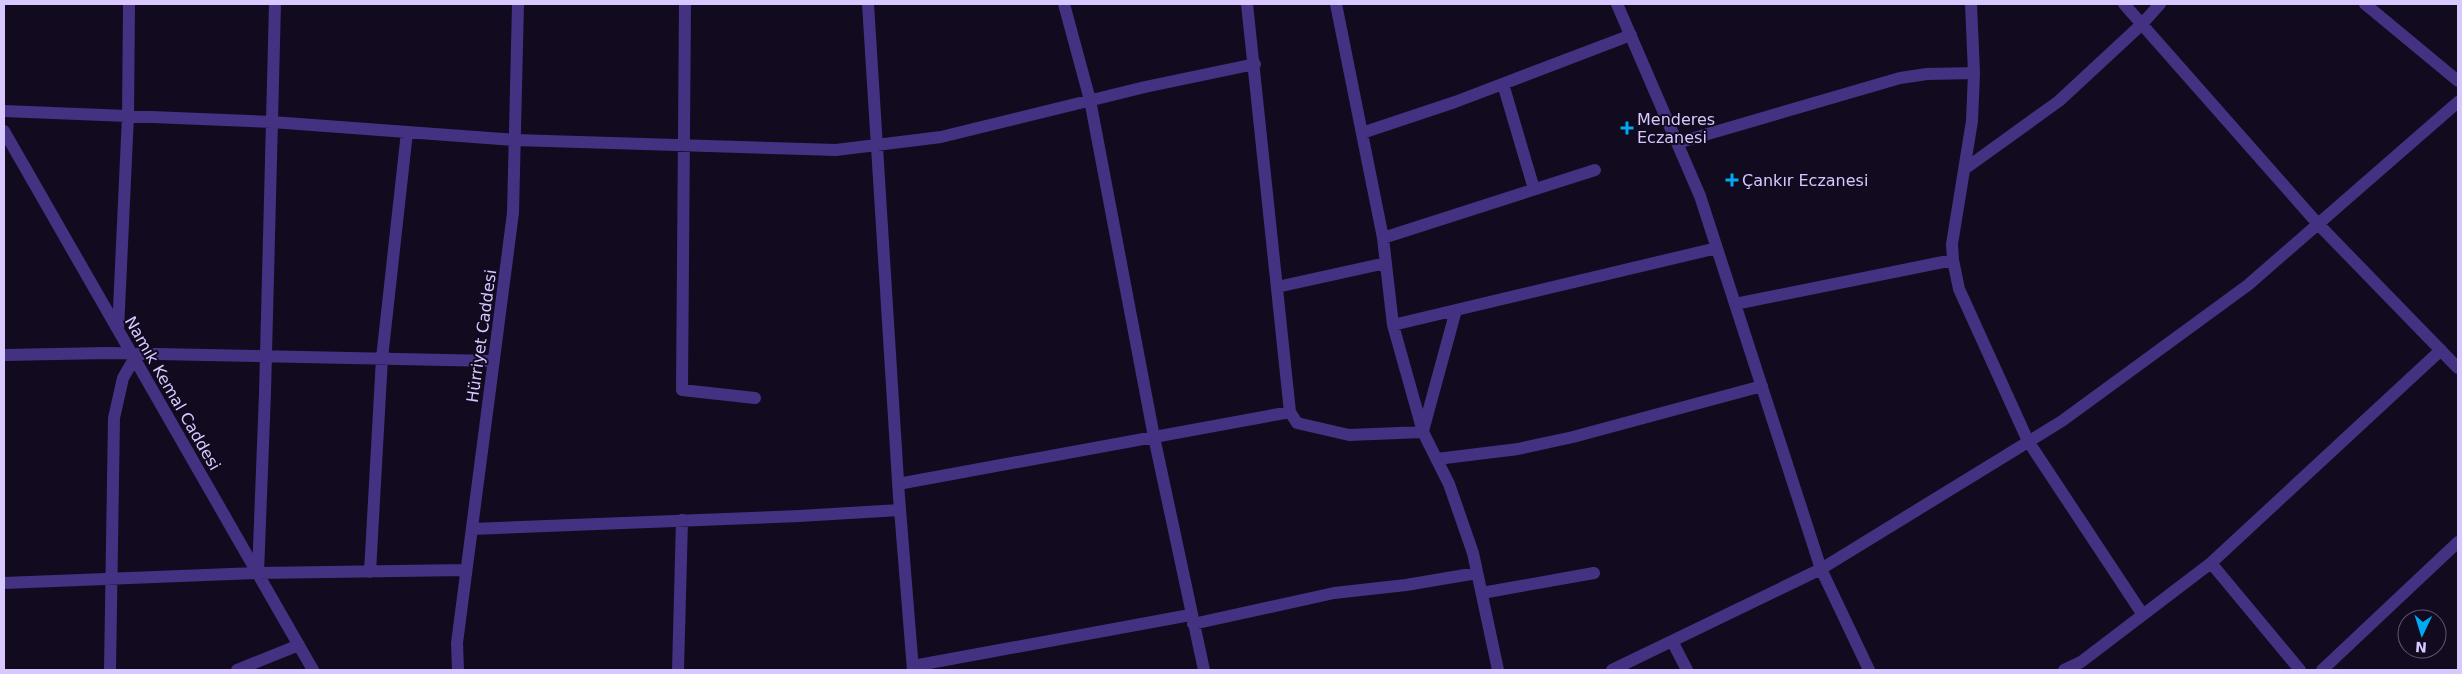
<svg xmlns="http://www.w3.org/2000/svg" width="2462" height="674" font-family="'DejaVu Sans',sans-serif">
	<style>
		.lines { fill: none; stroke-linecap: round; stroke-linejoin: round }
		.minor { stroke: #443182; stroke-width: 12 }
		.poi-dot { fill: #00aaf3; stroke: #120a1f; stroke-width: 2 }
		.labels { text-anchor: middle; stroke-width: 4; stroke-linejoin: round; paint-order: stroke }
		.poi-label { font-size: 16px; fill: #d9c8ff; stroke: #120a1f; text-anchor: start }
		.street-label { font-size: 16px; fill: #d9c8ff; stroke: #120a1f }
	</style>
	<rect width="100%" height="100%" fill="#120a1f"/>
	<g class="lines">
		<path class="minor" d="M685,4l-3,386 73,8
			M868,4l31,493 14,173
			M1064,4l26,96 64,337 50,233
			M1247,4l43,408 7,11 52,12 74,-3 26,52 24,69 25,117
			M1336,4l47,234 10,87 30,107
			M1617,4l83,192 121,373 48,101
			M1971,4l3,69 -2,48 -20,123 1,16 6,29 69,152 115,174
			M2124,4l194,220 140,144
			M2365,4l93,77
			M1503,84l31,105
			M4,111l268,11 243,18 321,10 105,-13 204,-50 110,-23
			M4,131l309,539
			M1362,133l93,-31 176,-67
			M1677,143l223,-65 27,-4 47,-1
			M1966,168l93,-67 83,-77 18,-20
			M1383,238l212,-68
			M1277,287l109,-24
			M1735,304l218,-44
			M1393,325l324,-77
			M118,330l10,-214 1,-112
			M4,355l104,-2 386,8
			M1423,431l33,-121
			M1437,459l81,-10 55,-12 189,-51
			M898,484l392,-72
			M472,529l327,-13 101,-6
			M2211,563l89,107
			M370,572l12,-214 25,-226
			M258,573l7,-180 10,-389
			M4,583l254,-10 208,-3
			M1482,593l112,-20
			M1193,624l141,-31 72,-8 71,-12
			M1672,641l15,29
			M913,666l277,-51
			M110,670l4,-252 9,-40 11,-19
			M237,670l62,-25
			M458,670l-1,-27 56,-430 5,-209
			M678,670l4,-150
			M1612,670l209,-101 241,-148 186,-136 210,-183
			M2064,670l17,-8 130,-99 230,-213
			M2322,670l136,-128"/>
	</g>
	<g class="poi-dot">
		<path d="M1624.5 120.5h5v5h5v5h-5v5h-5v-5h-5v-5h5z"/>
		<path d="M1729.5 172.5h5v5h5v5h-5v5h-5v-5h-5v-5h5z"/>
	</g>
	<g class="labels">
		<g class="poi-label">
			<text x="1637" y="125">Menderes<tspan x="1637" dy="18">Eczanesi</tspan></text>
			<text x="1742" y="186">Çankır Eczanesi</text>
		</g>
		<g class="street-label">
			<text transform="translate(481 336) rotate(-82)" y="6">Hürriyet Caddesi</text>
			<text transform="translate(173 393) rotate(60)" y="6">Namık Kemal Caddesi</text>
		</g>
	</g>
	<rect width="2462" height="674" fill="none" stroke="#d9c8ff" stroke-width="10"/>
	<g transform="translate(2422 634) rotate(184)"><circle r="24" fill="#120a1f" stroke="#625679"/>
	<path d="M0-4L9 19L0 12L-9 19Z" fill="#00aaf3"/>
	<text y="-8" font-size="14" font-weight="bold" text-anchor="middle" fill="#d9c8ff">N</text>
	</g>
</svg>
